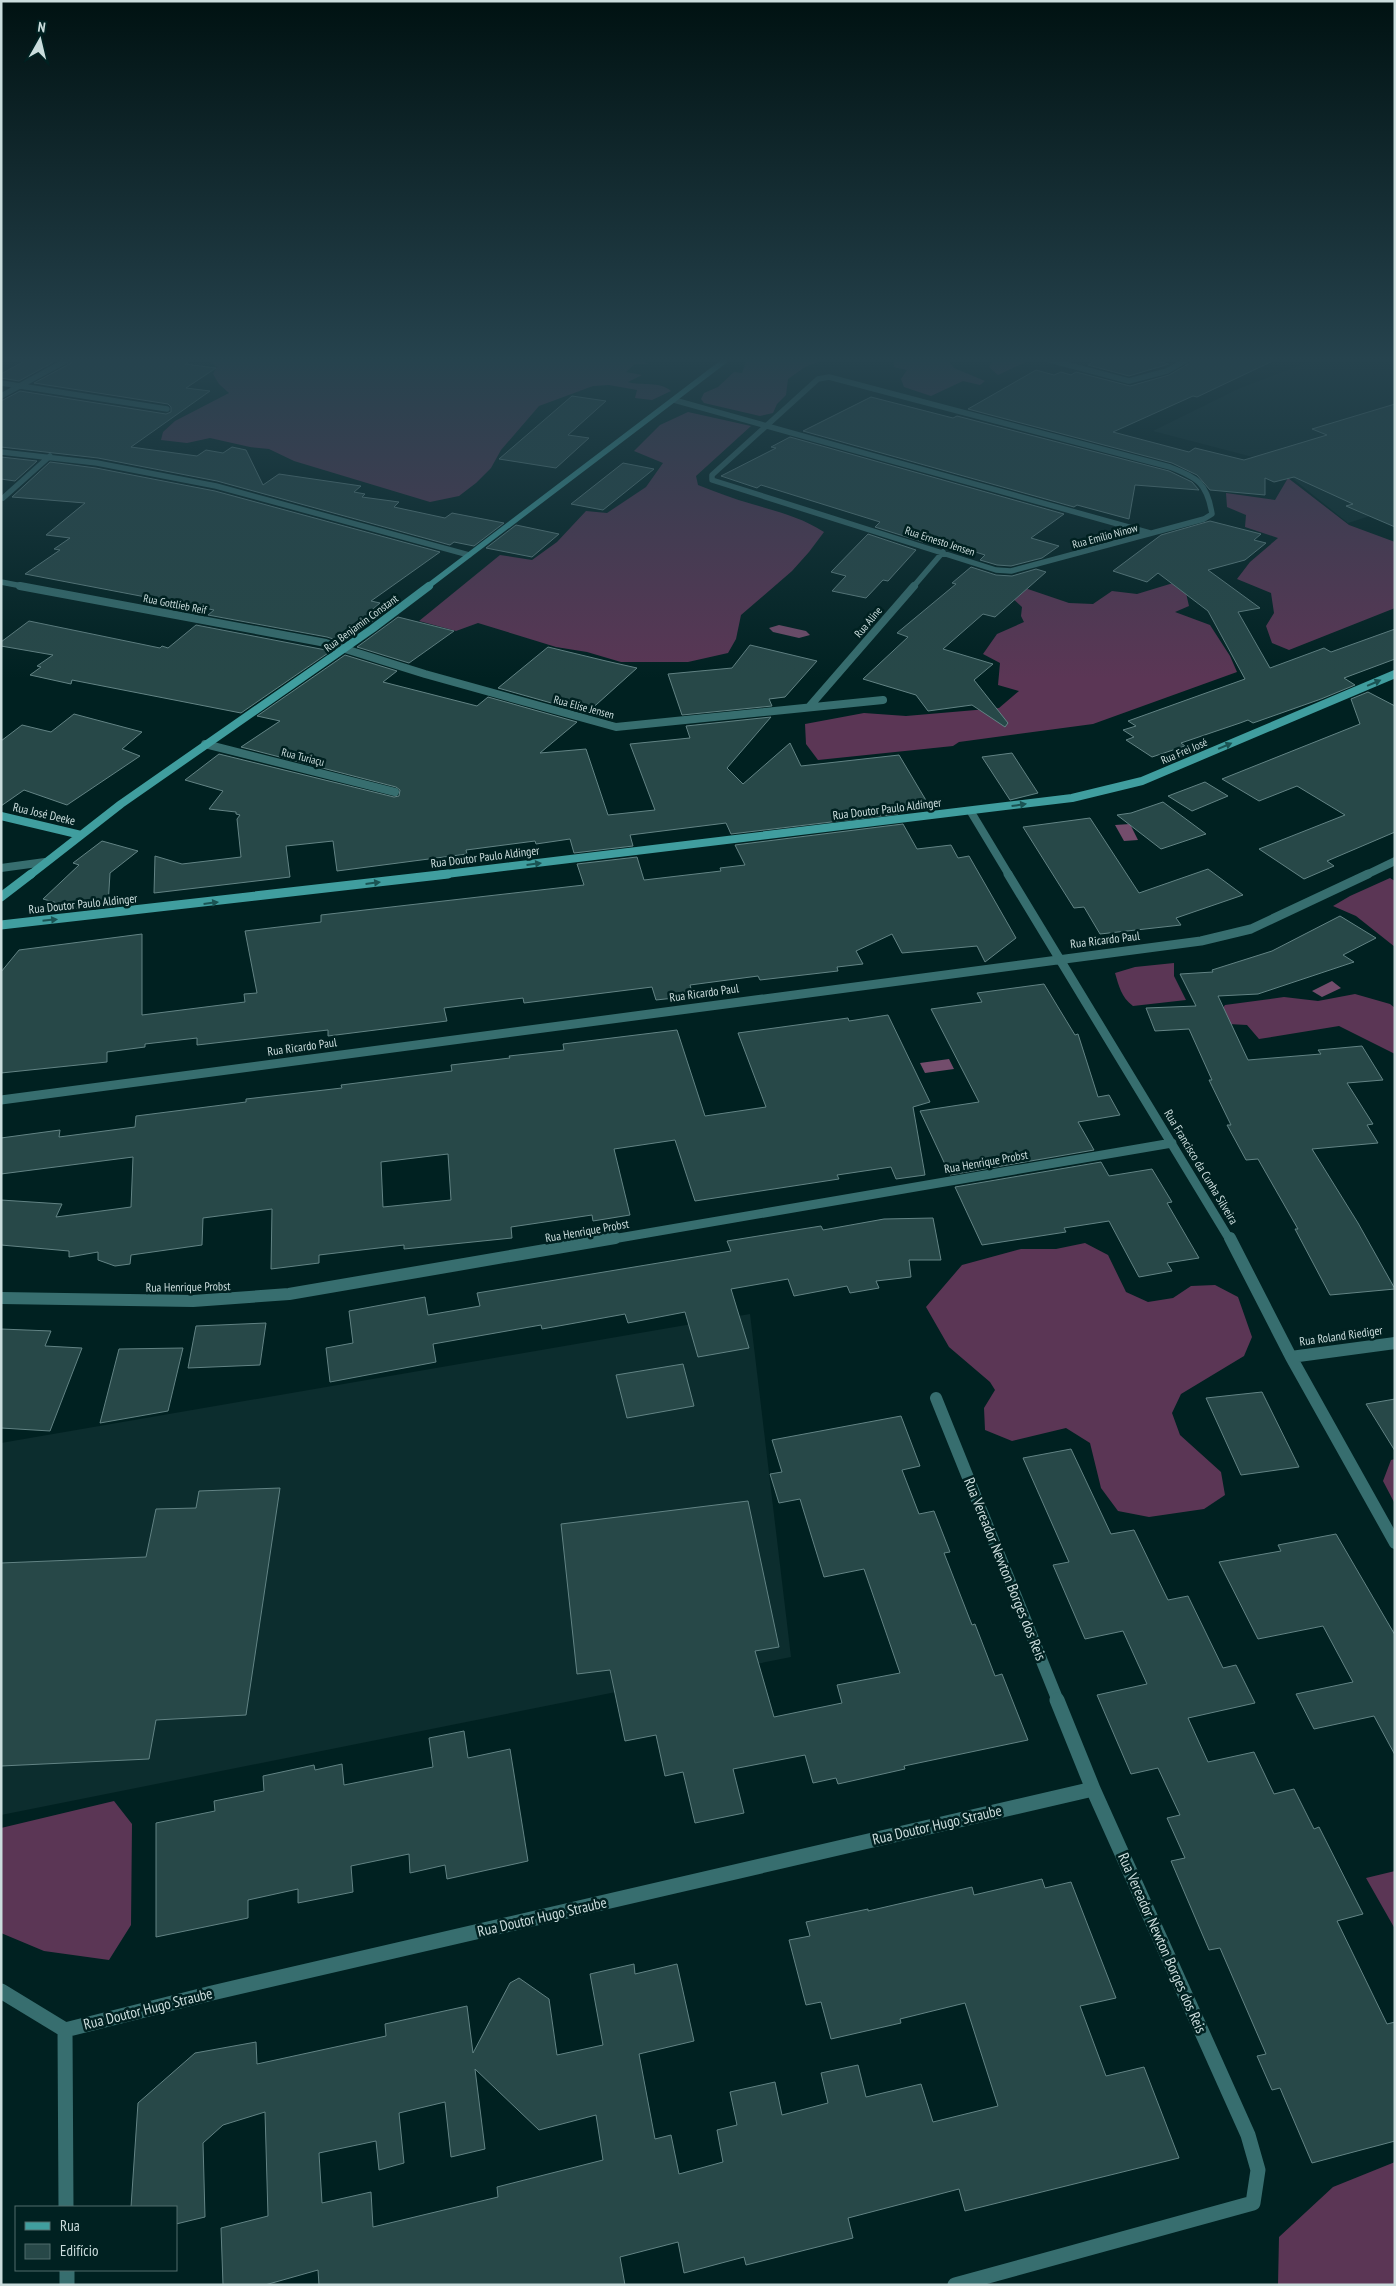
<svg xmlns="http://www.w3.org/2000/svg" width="1396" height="2286" viewBox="0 0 1396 2286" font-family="'PT Sans Narrow',sans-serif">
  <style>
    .built { fill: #0c2d2e }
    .forest { fill: #5b3655 }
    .water { fill: #734d6c }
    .building { fill: #274848; stroke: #628384; fill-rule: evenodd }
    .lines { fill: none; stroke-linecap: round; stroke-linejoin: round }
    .street-far4 { stroke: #376e6f; stroke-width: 5.5 }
    .street-far3 { stroke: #376e6f; stroke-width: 8 }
    .street-far2 { stroke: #376e6f; stroke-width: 9 }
    .street-far1 { stroke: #376e6f; stroke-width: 12 }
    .street { stroke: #376e6f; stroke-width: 15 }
    .secondary-far2 { stroke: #409e9f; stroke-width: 5.5 }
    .secondary-far1 { stroke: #409e9f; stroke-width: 8 }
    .secondary { stroke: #409e9f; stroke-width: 9 }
    .oneway { fill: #1a5353 }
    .labels { text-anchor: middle; stroke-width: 5; stroke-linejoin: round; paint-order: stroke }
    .far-street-label { font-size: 11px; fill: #cbdddd; stroke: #002121 }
    .street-label { font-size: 12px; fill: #cbdddd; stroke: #002121 }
    .near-street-label { font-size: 15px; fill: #cbdddd; stroke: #002121 }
  </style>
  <rect width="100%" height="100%" fill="#002121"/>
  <path class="built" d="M1317,359H1395V508L1348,523L1272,462L1153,431L1238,389Z
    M750,1314L791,1657L1,1815V1443Z"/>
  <path class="forest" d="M206,359H644L642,360L648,364H635L626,372L642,375L628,382C642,386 660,381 671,391L652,400L635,398L637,390L609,385L593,386L539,406L501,450L491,468L476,483L459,496L430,502L294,461L269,449L250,447L210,438L187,443L161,440L163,432L175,421L229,393L219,384L213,374L217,367Z
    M749,359H825L805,367L788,379L786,395L777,404L773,413L760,416L704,403L701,399L704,393L718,387L734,372L742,373L746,362Z
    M896,359H947L954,368L985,381L980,385L963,381L931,396L904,387L901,379L907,370L894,367V360Z
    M994,359H1032L998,375L989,367Z
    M688,412L751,426L696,476L698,485C716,492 734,499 752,504C778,512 801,517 824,532L809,552L792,571L741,615L736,639L728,653L688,662H621L587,652L556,647L478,623L456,631L419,621L500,555L532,560L557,542L586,511L607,513L646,487L663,463L634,451L660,425Z
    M1288,478L1349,525L1395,542V608L1289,650L1272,643L1266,626L1274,613L1271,593L1237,579L1250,562L1278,538L1245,527L1246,515L1227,507L1226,493L1275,500Z
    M1183,580L1189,606L1175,612L1210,625L1230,656L1237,672L1093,724L959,742L953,746L818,760L806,744L805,724L864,713L906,716L999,708L1019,691L998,685L1000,663L983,654L997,634L1024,622L1021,616L1022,607L1011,597L1016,585L1069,603L1093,604L1112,591L1137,594Z
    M1390,878L1395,881V947L1356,916L1333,906L1350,896Z
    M1174,963V976L1186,1000L1133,1006C1121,997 1119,986 1115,973L1135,967Z
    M1355,994L1390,1004L1395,1008V1054L1339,1026L1259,1039L1247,1025L1228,1024L1217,1016L1225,1005L1284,997L1318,1001Z
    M1085,1243L1108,1255L1126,1292L1148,1302L1173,1298L1191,1286L1215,1285L1238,1297L1252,1337L1244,1356L1181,1394L1172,1413L1180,1435L1221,1472L1225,1495L1204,1509L1149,1517L1118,1511L1101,1488L1090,1443L1066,1428L1012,1441L985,1430L984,1408L995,1390L990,1382L949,1347L926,1307L962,1265L1021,1249H1056Z
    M1395,1459V1504L1383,1481L1391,1460Z
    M114,1801L132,1824L131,1925L109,1960L44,1951L1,1933V1828Z
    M1395,1871V1929L1366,1878Z
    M1395,2162V2285H1278L1279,2237L1333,2187Z"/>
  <path class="water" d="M779,625L806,631L810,635L799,638L773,632L769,628Z
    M1130,824L1138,840L1124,841L1115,825Z
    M1332,981L1341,988L1322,997L1312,991Z
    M949,1059L954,1069L925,1073L920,1063Z"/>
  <path class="building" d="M28,359H59L19,381L1,378V374Z
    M74,359H193L185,364L216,368L186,388L210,391L131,447L197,456L206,450L223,453L232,447L246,450L263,485L279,474L361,486L354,492L365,494L362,497L399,502L394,507L445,518L452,513L504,523L474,546L454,542L450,545L217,481L98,458L1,447V401L20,391L166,414L171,412V407L168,404L34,383L71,363Z
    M1098,359H1146L1169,364L1129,376L1088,365Z
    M1193,359H1277L1197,397L1193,396L1113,432L1189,452L1195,448L1244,460L1327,435L1312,429L1395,404V527L1346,506L1353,504L1294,477L1274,482L1265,478V495L1210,490L1197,475L1172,463L968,409L1036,370L1054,375L1061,372L1071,375L1076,372L1130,386L1169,375L1190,363Z
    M572,396L606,401L568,435L589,438L556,468L499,459Z
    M871,397L953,418L957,416L1169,471L1192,482L1199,490L1135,485L1129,519L1077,505L1074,507L803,431Z
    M790,437L1064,514L1031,538L1059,546L1042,558L1011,566L997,565L980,560L985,555L927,537L923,542L875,527L880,522L761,485L757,488L721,476L776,448L771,447Z
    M1,457L37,461L15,481L1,479Z
    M50,462L96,468L215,491L440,552L371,601L380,603L372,610L384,613L343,642L327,637L208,615L214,610L25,574L60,550L54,549L70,538L46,535L85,503L12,497Z
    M623,463L654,469L603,510L571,504Z
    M1210,521L1261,534L1254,540L1266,543L1245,560L1208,570L1260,608L1238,612L1270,668L1324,648L1331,652L1395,629V659L1344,678L1355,685L1321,699L1253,723L1248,720L1240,723L1181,743L1185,746L1152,757L1126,740L1134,737L1123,730L1136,726L1128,721L1245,679L1208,611L1158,573L1147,582L1113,571L1161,535Z
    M516,525L559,534L532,557L486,548Z
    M868,534L916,550L888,581L883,580L866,598L832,591L846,576L831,572Z
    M971,567L996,575L1012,576L1036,569L1046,572L995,617L983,614L943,649L993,664L974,680L1008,723L1005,727L972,705L928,711L916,695L863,679L908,637L897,633L956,584L952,583Z
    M398,617L454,631L409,663L357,647Z
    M29,621L160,648L162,646L168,648L196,625L331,651L241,713L72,680L71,684L30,675L41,667L37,666L53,655L1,646V642Z
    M750,645L817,661L785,697L769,699L772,706L682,715L668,674L732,668Z
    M548,647L606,661L637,668L587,713L498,688Z
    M345,655L397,671L383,682L477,706L488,697L577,722L540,753L586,749L608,815L655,810L630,744L690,738L686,726L771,717L727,768L743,784L790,743L801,766L899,755L927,802L893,806L898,814L731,834L726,823L630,835L633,846L574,853L570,839L536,844L535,841L466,850L467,854L337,871L333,841L286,846L290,877L154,893L155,856L182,864L241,857L237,819L240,815L236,814V812L209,809L223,791L185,780L219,754L394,797L399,796L400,790L396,787L241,747L280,721L257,716Z
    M1368,692L1395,706V832L1327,861L1334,866L1304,879L1259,849L1345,815L1297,786L1259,801L1222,779L1360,724L1351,699Z
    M74,714L142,732L122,749L140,756L67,805L24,790L1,806V741L22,725L51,732Z
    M1012,753L1038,793L1010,800L982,757Z
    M1205,782L1228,796L1192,811L1168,796Z
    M1163,802L1206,834L1161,849L1117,815L1131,813Z
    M1090,818L1139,893L1208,869L1243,895L1176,918L1181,925L1100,934L1084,907L1074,908L1023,827Z
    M903,824L917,849L951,845L958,858L969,856L1016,938L985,962L977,946L902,953L892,934L856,951L863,964L837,967L838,971L760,980L758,976L690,985L693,996L656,1000L652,987L524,1003L523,998L444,1008L447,1021L328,1036V1030L197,1045V1038L145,1044V1047L107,1052V1062L1,1073V972L19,950L142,934V1015L245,1002L244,994L257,993L245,931L321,922V915L584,885L577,864L637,857L644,880L721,871L720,868L745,865L735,845Z
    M102,841L138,851L110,873L108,906L79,909L43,899L79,865L73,863Z
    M1340,916L1376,938L1343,955L1354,962L1258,994L1218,996L1248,1060L1321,1054L1318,1050L1362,1046L1383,1080L1347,1083L1373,1124L1367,1125L1378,1143L1312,1149L1358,1223L1395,1289L1330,1295L1295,1229H1298L1258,1159L1246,1160L1227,1125H1231L1209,1080H1212L1189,1029L1155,1031L1146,1008L1196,1006L1180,974L1213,972L1212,970L1272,951Z
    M1044,984L1075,1035L1078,1034L1098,1097L1109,1095L1120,1115L1078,1122L1094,1150L950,1175L920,1111L979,1102L931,1009L982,1002L977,993Z
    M888,1015L930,1102L913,1107L925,1175L896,1179L891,1167L837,1175L839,1179L695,1201L675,1140L614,1149L630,1215L593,1221L592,1215L511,1227L512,1238L404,1249V1245L319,1255V1263L271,1269L272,1209L203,1218L202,1245L131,1255L130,1264L115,1266L98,1260V1252L69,1257V1251L1,1245V1200L62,1204L56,1217L131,1207L133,1157L1,1174V1138L60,1130L59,1137L135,1127L136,1116L246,1102V1099L342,1088L341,1085L452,1071L451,1065L510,1058L509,1056L564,1050L563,1044L677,1030L705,1116L766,1107L738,1033L848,1018L849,1021ZM448,1154L451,1200L383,1207L381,1162Z
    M1101,1162L1109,1176L1152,1169L1172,1202L1167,1203L1199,1258L1167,1263L1172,1271L1139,1277L1109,1221L1064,1228L1066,1232L982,1245L955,1187Z
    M933,1218L941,1260H909L911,1277L876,1281L879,1288L850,1293L847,1286L794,1296L788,1279L731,1289L749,1348L698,1357L685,1312L628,1323L625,1314L542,1329L541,1325L433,1344L436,1362L330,1382L326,1348L353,1343L349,1311L425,1297L428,1315L480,1306L477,1293L731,1251L727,1241L821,1226L823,1230L884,1219Z
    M266,1323L260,1365L188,1368L196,1326Z
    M1,1329L51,1331L45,1346L82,1348L50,1431L1,1428Z
    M183,1348L168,1411L100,1423L119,1349Z
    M683,1364L694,1406L627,1418L616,1375Z
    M1262,1392L1299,1467L1241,1475L1206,1398Z
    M1395,1399V1451L1366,1404Z
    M901,1416L920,1466L902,1470L919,1514L934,1511L950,1552L944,1553L972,1625L975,1624L995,1676L1002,1674L1028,1740L904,1766L905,1769L838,1784L836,1778L813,1783L805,1755L733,1769L744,1813L695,1823L683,1772L665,1776L656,1735L625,1741L610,1670L577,1674L561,1524L748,1501L779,1647L755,1651L774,1717L842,1703L837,1685L900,1673L864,1569L824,1577L800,1499L779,1503L770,1474L782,1472L772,1440Z
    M1071,1449L1111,1534L1134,1530L1168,1600L1188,1596L1223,1668L1236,1665L1255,1703L1188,1718L1208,1762L1254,1752L1274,1794L1294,1789L1314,1829L1319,1827L1363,1914L1337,1921L1387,2024L1395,2022V2141L1312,2163L1280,2088L1272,2090L1257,2056L1266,2054L1220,1948L1209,1950L1171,1861L1185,1858L1167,1818L1180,1815L1158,1768L1131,1774L1097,1695L1147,1684L1123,1631L1085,1639L1053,1565L1069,1562L1023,1458Z
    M280,1488L246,1715L156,1720L149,1759L1,1766V1563L146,1557L156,1509L196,1508L199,1491Z
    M1336,1534L1395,1635V1755L1374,1716L1314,1729L1296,1694L1353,1682L1323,1626L1258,1639L1219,1562L1281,1551L1278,1545Z
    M464,1731L468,1758L510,1749L528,1861L447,1879L445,1865L410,1873L409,1854L351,1866L353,1892L298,1903V1889L248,1900V1918L156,1937V1823L215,1811L214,1801L264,1791L263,1776L314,1765L315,1770L342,1764L344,1785L433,1767L429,1738Z
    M1042,1879L1045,1888L1071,1882L1116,1998L1080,2006L1106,2076L1144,2067L1179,2158L965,2211L959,2189L848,2218L853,2238L746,2265L744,2257L684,2273L678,2242L620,2257L625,2285H319L318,2270L265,2285H223L221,2228L268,2216L265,2112L223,2125L203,2143L205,2217L176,2224V2207H131L138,2103L195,2053L256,2042L257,2064L386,2036L385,2024L467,2006L473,2053L510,1983L519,1978L549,1999L557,2055L603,2045L590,1974L634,1964L635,1974L677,1964L694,2041L639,2054L655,2139L671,2135L679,2174L723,2162L717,2130L737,2125L730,2092L775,2082L782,2115L828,2103L821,2073L858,2065L866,2097L921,2084L933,2122L998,2106L965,2003L900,2019L901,2023L831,2039L821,2002L806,2005L789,1940L810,1936L806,1922L868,1909V1911L972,1887L974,1895ZM475,2069L539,2130L596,2115L603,2160L497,2187L498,2197L373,2227L371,2192L322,2203L319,2153L376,2141L379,2170L404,2163L399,2113L445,2102L451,2157L485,2149Z"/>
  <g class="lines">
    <path class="street-far4" d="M1046,359L1129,381L1167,371L1188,359
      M829,377L1170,467C1198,478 1207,483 1212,514L1204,519L1011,571L996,570L712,480V475L818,379Z
      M1,383L167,409
      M1,396L69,359
      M674,400L1150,533
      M1,452L97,463L216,486L469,555
      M3,498L50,456
      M1,582L27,587
      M913,587L943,552"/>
    <path class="street-far3" d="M20,586L326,643L425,674L616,727L883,700
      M809,707L914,586
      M205,744L395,792
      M971,812L1009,875
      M1,868L45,862
      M1366,875L1395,861"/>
    <path class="street-far2" d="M1008,874L1230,1240
      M1,1100L1201,941L1251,929L1368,874
      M607,1240L1172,1143"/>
    <path class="street-far1" d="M1230,1238L1291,1357L1395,1543
      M1,1298L193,1301L289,1294L615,1238
      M1291,1357L1395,1343
      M936,1398L1058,1701"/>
    <path class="street" d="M1,1991L65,2030L212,1993L1093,1789
      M65,2030L66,2207
      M67,2270V2285
      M955,2285L1253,2203L1258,2170L1248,2135L1093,1789L1057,1700"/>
    <path class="secondary-far2" d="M427,587L727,359"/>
    <path class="secondary-far1" d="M1,816L81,835
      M30,875L121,804L372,629L429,586
      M438,875L1072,798L1142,781L1395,674"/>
    <path class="secondary" d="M1,897L31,874
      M1,925L448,874"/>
  </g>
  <defs><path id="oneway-solid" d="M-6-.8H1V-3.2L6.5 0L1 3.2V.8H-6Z" transform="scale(1.25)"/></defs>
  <g class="oneway">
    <use href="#oneway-solid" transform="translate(1374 683) rotate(-23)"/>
    <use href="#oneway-solid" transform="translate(1225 746) rotate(-23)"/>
    <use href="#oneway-solid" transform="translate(1019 805) rotate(-8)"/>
    <use href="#oneway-solid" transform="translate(534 864) rotate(-7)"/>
    <use href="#oneway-solid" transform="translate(373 883) rotate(-7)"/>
    <use href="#oneway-solid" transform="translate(211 903) rotate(-7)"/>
    <use href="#oneway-solid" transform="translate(50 920) rotate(-6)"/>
  </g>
  <linearGradient id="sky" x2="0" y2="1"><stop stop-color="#001212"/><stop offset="0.53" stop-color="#26434e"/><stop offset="1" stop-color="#26434e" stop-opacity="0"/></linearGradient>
  <rect width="1396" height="679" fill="url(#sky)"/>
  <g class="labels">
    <g class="far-street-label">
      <text transform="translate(1105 536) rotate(-15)" y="4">Rua Emílio Ninow</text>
      <text transform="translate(940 541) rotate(18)" y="4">Rua Ernesto Jensen</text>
      <text transform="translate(175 604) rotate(11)" y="4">Rua Gottlieb Reif</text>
      <text transform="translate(868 622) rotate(-50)" y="4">Rua Aline</text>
      <text transform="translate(361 623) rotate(-36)" y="4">Rua Benjamin Constant</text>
      <text transform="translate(584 707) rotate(15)" y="4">Rua Elise Jensen</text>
      <text transform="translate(1184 751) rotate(-23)" y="4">Rua Frei José</text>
      <text transform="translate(303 757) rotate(14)" y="4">Rua Turiaçu</text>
    </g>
    <g class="street-label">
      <text transform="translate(887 809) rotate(-7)" y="4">Rua Doutor Paulo Aldinger</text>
      <text transform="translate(44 814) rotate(13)" y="4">Rua José Deeke</text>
      <text transform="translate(485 857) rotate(-7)" y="4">Rua Doutor Paulo Aldinger</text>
      <text transform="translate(83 904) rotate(-6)" y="4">Rua Doutor Paulo Aldinger</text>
      <text transform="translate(1105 940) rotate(-7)" y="4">Rua Ricardo Paul</text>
      <text transform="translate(704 993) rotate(-8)" y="4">Rua Ricardo Paul</text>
      <text transform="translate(302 1047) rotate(-8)" y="4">Rua Ricardo Paul</text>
      <text transform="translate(986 1162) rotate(-10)" y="4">Rua Henrique Probst</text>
      <text transform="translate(1201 1167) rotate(59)" y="4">Rua Francisco da Cunha Silveira</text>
      <text transform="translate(587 1231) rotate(-10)" y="4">Rua Henrique Probst</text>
      <text transform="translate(188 1287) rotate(-1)" y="4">Rua Henrique Probst</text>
      <text transform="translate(1341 1336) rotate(-8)" y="4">Rua Roland Riediger</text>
    </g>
    <g class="near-street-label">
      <text transform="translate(1005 1569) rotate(68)" y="5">Rua Vereador Newton Borges dos Reis</text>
      <text transform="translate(937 1825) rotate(-13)" y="5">Rua Doutor Hugo Straube</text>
      <text transform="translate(542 1917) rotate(-13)" y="5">Rua Doutor Hugo Straube</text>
      <text transform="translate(1162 1943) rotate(66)" y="5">Rua Vereador Newton Borges dos Reis</text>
      <text transform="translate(148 2009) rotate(-14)" y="5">Rua Doutor Hugo Straube</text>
    </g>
  </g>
  <rect width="1396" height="2286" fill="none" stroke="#cbdddd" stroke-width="5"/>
  <rect x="15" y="2206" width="162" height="65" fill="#002121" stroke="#516c6c"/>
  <rect x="25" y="2222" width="25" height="8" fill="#409e9f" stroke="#516c6c"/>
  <text x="60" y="2231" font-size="15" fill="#cbdddd">Rua</text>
  <rect x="25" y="2244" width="25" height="15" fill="#274848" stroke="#516c6c"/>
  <text x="60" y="2256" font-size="15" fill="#cbdddd">Edifício</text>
  <g transform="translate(40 40) rotate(8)" stroke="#002121" stroke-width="4" paint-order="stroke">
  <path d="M0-4L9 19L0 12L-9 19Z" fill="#cbdddd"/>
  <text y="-8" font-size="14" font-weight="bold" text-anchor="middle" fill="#cbdddd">N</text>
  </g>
</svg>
